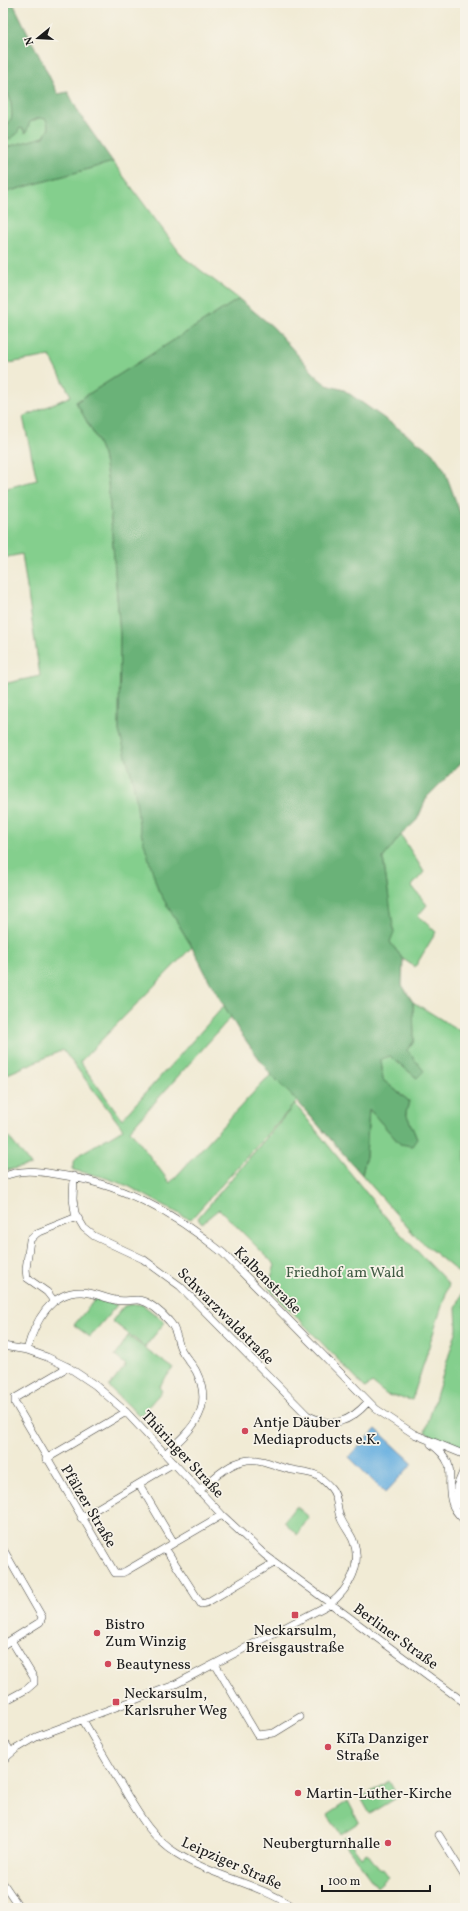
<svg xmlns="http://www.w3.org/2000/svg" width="468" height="1911" viewBox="0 0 468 1911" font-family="Vollkorn,serif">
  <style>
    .green { fill: #84cf8d; stroke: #507654 }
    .forest { fill: #6bb278; stroke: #44674a }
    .water { fill: #69b0e0; stroke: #42667e }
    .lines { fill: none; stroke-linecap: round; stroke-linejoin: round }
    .street-casing { stroke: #3c3b38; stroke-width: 8 }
    .street { stroke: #fff; stroke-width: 7 }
    .poi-dot { fill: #d1495b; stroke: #f7f3e8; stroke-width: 1.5 }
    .labels { text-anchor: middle; stroke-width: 3.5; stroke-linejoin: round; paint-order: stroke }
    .park-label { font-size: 15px; fill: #405b44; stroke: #f7f3e8 }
    .street-label { font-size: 15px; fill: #1c1c1c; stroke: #f7f3e8 }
    .poi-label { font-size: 15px; fill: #1c1c1c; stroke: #f7f3e8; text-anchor: start }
  </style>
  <rect width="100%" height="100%" fill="#f7f3e8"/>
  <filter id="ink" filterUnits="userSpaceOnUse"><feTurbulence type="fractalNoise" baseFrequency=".025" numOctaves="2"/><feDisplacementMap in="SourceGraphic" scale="8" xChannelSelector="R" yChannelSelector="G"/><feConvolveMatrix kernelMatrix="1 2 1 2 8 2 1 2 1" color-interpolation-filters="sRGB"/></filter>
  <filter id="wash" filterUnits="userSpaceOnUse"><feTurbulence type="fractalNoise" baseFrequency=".012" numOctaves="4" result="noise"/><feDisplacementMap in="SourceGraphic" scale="16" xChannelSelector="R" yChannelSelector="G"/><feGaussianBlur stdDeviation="0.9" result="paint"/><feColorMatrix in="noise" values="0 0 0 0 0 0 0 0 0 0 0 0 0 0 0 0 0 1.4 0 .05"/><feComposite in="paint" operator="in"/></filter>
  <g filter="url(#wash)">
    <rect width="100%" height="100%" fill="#f1ebd5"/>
    <path class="green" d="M3,82L11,101L12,117L4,131L22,128L25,133L30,122L39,117L46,119L49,128L44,137L3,148Z
      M113,162L183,257L239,299L76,402L96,438L103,455L108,482L120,635L119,731L132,777L158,890L192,947L80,1062L122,1119L224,1006L231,1017L130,1130L170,1183L264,1081L271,1075L297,1101L191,1219L185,1217L128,1186L103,1177L73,1170V1162L80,1154L123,1129L63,1050L3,1076V684L40,676L22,554L3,558V489L37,480L23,417L71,396L50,356L3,364V193Z
      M401,835L424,872L412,886L427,905L418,916L436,932L415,967L403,959L390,942L388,892L383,858Z
      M413,1002L465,1034V1278L418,1239L362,1175L366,1156L369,1109L400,1144L417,1139L406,1113L409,1101L383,1080L381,1059L390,1056L417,1078L407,1050L414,1041Z
      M295,1104L393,1226L449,1284L412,1400L387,1395L372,1383L365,1388L268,1287L275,1265L219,1209L202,1223L198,1218Z
      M3,1130L31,1165L3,1171Z
      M465,1286V1448L444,1442L425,1432L457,1329L456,1308Z
      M96,1298L117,1305L90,1337L74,1325Z
      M136,1304L143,1305L165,1322L145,1347L112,1321L124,1306Z
      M128,1336L173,1368L159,1387L162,1391L140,1416L109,1387L126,1365L115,1356Z
      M296,1506L309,1517L297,1535L284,1521Z
      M389,1781L398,1797L370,1814L361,1798Z
      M348,1801L359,1822L341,1834L327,1815Z
      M346,1837L361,1857L367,1853L380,1870L382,1869L388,1877L377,1887L342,1840Z"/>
    <path class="forest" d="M3,3H13L58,94L68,92L80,115L113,162L3,193V148L44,137L49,128L46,119L39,118L30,122L26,133L22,128L19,129L17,134L10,139L6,137L4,131L12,117L11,101L3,82Z
      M239,299L273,327L319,379L327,385L344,390L432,452L444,469L465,526V756L462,762L427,797L417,820L401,835L383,858L394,932L390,942L403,959L402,985L413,1002L414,1041L407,1050L424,1071L417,1078L390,1056L381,1059L383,1080L409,1101L406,1113L417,1139L412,1146L400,1144L369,1109L366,1156L362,1175L297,1101L271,1075L239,1031L210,982L192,947L158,890L139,826L136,799L132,777L119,731L120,635L108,482L103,455L96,438L76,402Z"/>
    <path class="water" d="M376,1429L413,1463L385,1493L349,1457Z"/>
  </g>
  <g filter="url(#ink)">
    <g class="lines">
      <defs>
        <path id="street" d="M74,1176L73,1199L75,1213L84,1228L94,1236L143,1259L180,1286L307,1415C333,1429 350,1422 368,1402
          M3,1177C19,1169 37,1171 54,1174C119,1182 173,1212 223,1253L376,1409L414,1434L463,1454L465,1457
          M54,1301L47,1292L27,1278L26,1269L30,1240L37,1233L77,1217
          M3,1346L27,1350L47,1357L68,1367L95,1385L126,1412L222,1515L265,1555L465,1703
          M27,1350C34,1324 50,1290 83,1292C95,1293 104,1298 115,1300C123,1302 129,1300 137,1300C148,1300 162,1313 169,1321C178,1330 176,1341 182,1351C186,1358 192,1364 196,1371C215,1409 192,1429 166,1453
          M68,1367L15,1398V1403L115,1573H122L126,1571L222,1515
          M431,1444C461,1466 444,1477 452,1503C454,1511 460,1516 465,1521
          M46,1459L126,1412
          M139,1484L174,1543
          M457,1505V1486L465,1467
          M81,1518L174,1463
          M165,1548L201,1604L206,1603L274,1563
          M3,1549L42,1617L40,1622L3,1645
          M215,1664L257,1735L274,1733L300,1717
          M3,1702L27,1689L34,1683V1678L11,1640
          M83,1720C95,1741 107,1762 120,1783C136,1809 149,1836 176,1853C213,1877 258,1883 295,1908
          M3,1740L11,1752
          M3,1760L16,1749L36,1737L172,1686L330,1604C349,1589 363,1565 353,1540C350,1533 344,1526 341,1519C336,1509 339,1497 331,1488C314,1469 310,1474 288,1469C279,1467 271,1463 262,1461C237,1454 216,1476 199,1491
          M439,1835L465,1877
          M3,1883L20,1908"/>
      </defs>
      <use href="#street" class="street-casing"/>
      <use href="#street" class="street"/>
    </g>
  </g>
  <g class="poi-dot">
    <circle cx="245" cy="1431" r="4"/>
    <rect x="291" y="1611" width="8" height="8" rx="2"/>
    <circle cx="97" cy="1633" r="4"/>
    <circle cx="108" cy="1664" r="4"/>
    <rect x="112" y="1698" width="8" height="8" rx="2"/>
    <circle cx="328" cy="1747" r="4"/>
    <circle cx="298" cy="1793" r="4"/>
    <circle cx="388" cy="1843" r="4"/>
  </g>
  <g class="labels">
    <g class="park-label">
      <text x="345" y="1277">Friedhof am Wald</text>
    </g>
    <g class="street-label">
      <text transform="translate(268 1280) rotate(45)" y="5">Kalbenstraße</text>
      <text transform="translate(226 1316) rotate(45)" y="5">Schwarzwaldstraße</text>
      <text transform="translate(183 1454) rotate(47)" y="5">Thüringer Straße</text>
      <text transform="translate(89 1506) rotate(59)" y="5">Pfälzer Straße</text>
      <text transform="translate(396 1636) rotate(36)" y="5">Berliner Straße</text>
      <text transform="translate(232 1863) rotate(24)" y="5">Leipziger Straße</text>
    </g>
    <g class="poi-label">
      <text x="253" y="1427">Antje Däuber<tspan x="253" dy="17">Mediaproducts e.K.</tspan></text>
      <text x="105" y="1629">Bistro<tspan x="105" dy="17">Zum Winzig</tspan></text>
      <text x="295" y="1635" text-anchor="middle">Neckarsulm,<tspan x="295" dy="17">Breisgaustraße</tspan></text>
      <text x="116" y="1669">Beautyness</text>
      <text x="124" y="1698">Neckarsulm,<tspan x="124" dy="17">Karlsruher Weg</tspan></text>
      <text x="336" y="1743">KiTa Danziger<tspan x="336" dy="17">Straße</tspan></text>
      <text x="306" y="1798">Martin-Luther-Kirche</text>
      <text x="380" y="1848" text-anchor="end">Neubergturnhalle</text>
    </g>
  </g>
  <rect width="468" height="1911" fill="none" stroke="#f7f3e8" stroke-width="16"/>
  <g transform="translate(38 38) rotate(252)" stroke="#f7f3e8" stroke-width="3" paint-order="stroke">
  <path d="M0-3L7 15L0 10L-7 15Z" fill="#1c1c1c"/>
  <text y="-6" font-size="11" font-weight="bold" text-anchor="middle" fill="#1c1c1c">N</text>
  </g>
  <path d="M322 1885v6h108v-6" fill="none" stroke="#1c1c1c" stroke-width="2"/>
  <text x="328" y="1885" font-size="12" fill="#1c1c1c" stroke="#f7f3e8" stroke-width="3" paint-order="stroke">100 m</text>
</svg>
